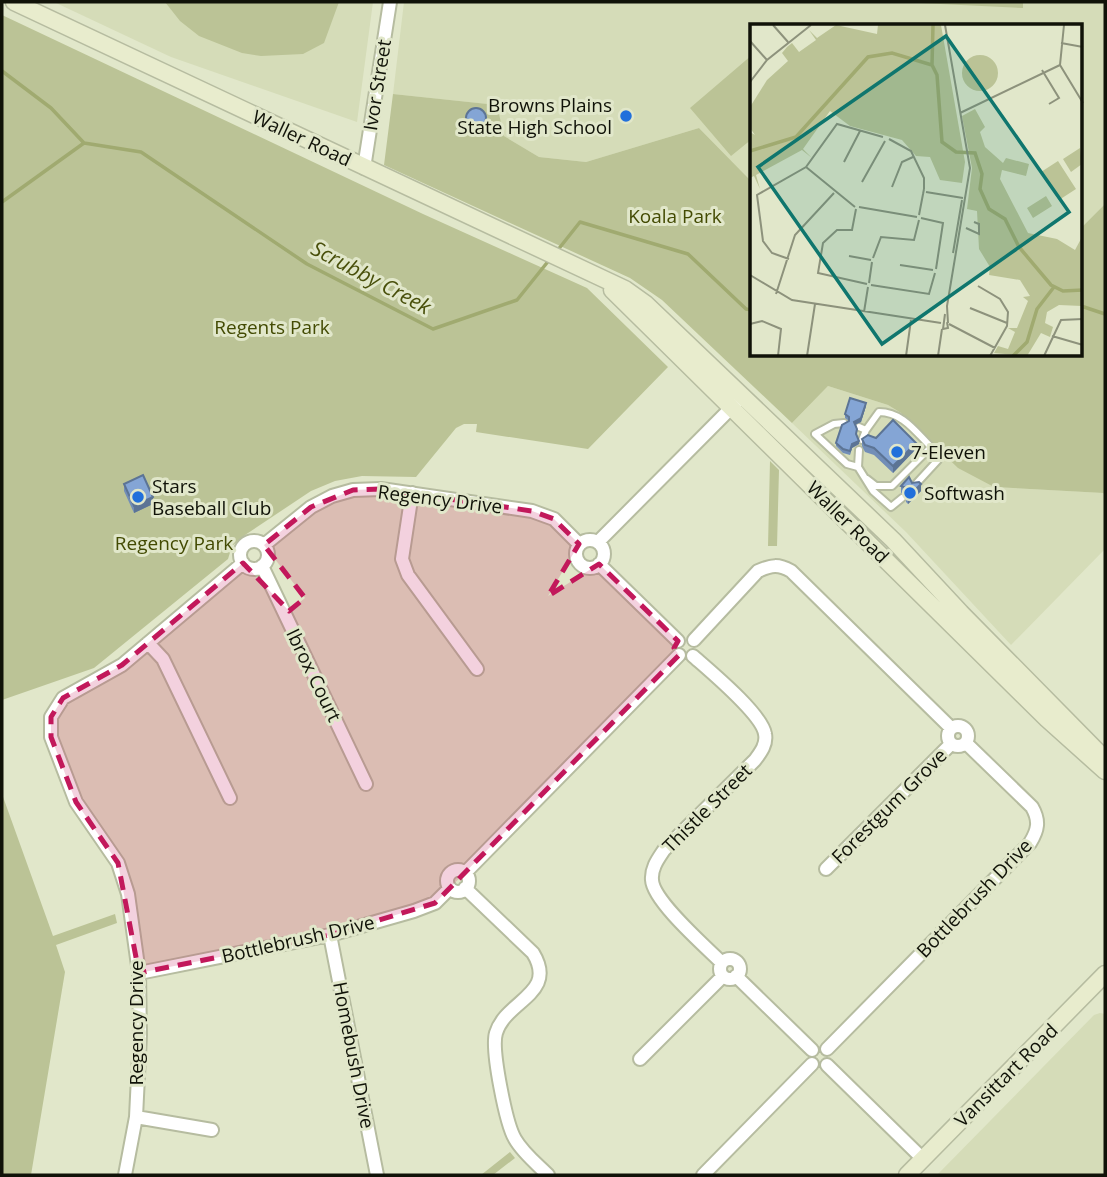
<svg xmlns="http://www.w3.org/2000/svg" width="1107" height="1177" viewBox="0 0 1107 1177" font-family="'Open Sans',sans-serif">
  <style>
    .built { fill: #d5dcb8 }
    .green { fill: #bbc396 }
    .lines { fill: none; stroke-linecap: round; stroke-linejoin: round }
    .stream { stroke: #a0aa70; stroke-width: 3.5 }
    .lane-casing { stroke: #b6bca0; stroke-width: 10 }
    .street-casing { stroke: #b6bca0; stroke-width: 16 }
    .secondary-casing { stroke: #b6bca0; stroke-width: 19 }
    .lane { stroke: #fff; stroke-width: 6 }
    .street { stroke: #fff; stroke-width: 12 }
    .secondary { stroke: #e8eccd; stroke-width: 16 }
    .wall { fill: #728eb7 }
    .shaded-wall { fill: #5c7495 }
    .building { fill: #84a5d5; stroke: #5c7495; stroke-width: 2 }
    .marked { fill: #c2185b; fill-opacity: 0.2; stroke: #c2185b; stroke-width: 5; stroke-dasharray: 14 9; stroke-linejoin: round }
    .poi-dot { fill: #2170db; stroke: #e1e7ca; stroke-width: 2.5 }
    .labels { text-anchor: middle; stroke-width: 6; stroke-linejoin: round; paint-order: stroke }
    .street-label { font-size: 19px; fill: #101208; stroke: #e1e7ca }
    .poi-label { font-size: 19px; fill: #101208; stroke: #e1e7ca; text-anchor: start }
    .park-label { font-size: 19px; fill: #434b03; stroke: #e1e7ca }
    .water-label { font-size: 21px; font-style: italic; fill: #49500b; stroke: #e1e7ca }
    .inset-river { fill: none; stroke: #a0aa70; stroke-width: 3.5 }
    .inset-road { fill: none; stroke: #8d927c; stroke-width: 2 }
    .view { fill: #0f766e; fill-opacity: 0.15; stroke: #0f766e; stroke-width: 3.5 }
    .inset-edge { fill: none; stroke: #101208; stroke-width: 3.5 }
  </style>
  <rect width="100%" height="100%" fill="#e1e7ca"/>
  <path class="built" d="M54,2H373L357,122L171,57Z
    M404,2H1105V204L1081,228V26H752V182L699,128L586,162L539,157L504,136L496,105L393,94Z
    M828,386L888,405L901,413L994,487L1103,493L1105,495V549L1011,645L906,532L792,423Z
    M1100,1013L1105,1014V1175H937L1094,1015Z"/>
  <path class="green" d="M165,2H339L324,43L303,54L261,56L242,53L199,36L180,21Z
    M899,2H1023V8Z
    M2,15L423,214L587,288L668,367L588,449L476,432L477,424H464L456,428L416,477L362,476L335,481L311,491L245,535L232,546L228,559L94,668L2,700Z
    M752,55V139L731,156L690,108Z
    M393,94L497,105L504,136L539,157L586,162L699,128L752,182V355H1081V228L1105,204V495L1103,493L994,487L958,468L901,413L888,405L828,386L792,423L662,300L630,278L384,165Z
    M770,461L779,470L777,546H768Z
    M2,794L53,936L115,914L117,923L56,945L65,972L31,1175H2Z
    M510,1152L515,1158L493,1175H481Z"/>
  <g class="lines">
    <path class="stream" d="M2,71L51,108L84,143
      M2,202L84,143L141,152L307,264L433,329L517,300L550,259
      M557,251L580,222L688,254L746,309L752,310
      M1081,306L1105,314"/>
    <defs>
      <path id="lane" d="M844,423L834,424L815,434L847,464L858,467
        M859,427L866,430L862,440
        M866,430L879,412C902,412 915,431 931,447L892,486H876L867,479
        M859,450L858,467L873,491L891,507L902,498
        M915,485L938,460V454L931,447"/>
      <path id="street" d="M364,168L390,2
        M412,493L402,559L408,575L477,669
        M576 554a14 14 0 1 1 28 0a14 14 0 1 1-28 0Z
        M240 555a14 14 0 1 1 28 0a14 14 0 1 1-28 0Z
        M598,542L736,403
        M264,545L311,507L332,496L353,490L381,489L532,511L554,519L579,544
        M599,564L678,641
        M262,566L366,784
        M694,640L758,571C772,565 778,564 791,571L951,728
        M148,643L163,659L230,798
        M693,656C710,671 762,714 765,734C767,744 761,752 755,760L664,850C658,859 651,868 652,880C653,901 706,947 722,963
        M948 736a10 10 0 1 1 20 0a10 10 0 1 1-20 0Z
        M826,869L951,744
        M447 881a11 11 0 1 1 22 0a11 11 0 1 1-22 0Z
        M465,873L679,655
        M465,888L533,953C558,994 506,1000 496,1033C491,1049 506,1124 515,1139C523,1153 537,1164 548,1175
        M330,935L377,1175
        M720 969a10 10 0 1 1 20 0a10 10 0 1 1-20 0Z
        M139,973L330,935L414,911L435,903L450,888
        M736,976L812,1050
        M827,1049L1030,843C1038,830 1040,821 1032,807L966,743
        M640,1059L723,976
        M827,1065L923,1159
        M136,1117L212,1130
        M125,1175L136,1117L140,1035L139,973L128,894L118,863L76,802L51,737V717L63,698L122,665L243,563
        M703,1175L812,1064"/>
      <path id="secondary" d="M14,2L625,289L646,304L893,540L961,613L1105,759
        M612,290L1047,719L1105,771
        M907,1175L1105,974"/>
    </defs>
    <use href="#lane" class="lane-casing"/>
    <use href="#street" class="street-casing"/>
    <use href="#secondary" class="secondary-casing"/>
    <use href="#lane" class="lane"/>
    <use href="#street" class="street"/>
    <use href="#secondary" class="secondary"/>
  </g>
  <path class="wall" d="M465,120L485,129L481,134L472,135L465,127Z
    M866,406L861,422L855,425L859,444L852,448L850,455L843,453L836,446V443L849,421L845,418V414Z
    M862,439L916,449L893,473L874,455L865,452L862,446Z
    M912,483L921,491L908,504L906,502V495L901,493V486Z
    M124,484L153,504L134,513L124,491Z"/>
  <path class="shaded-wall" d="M485,122V129L481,134V127Z
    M866,403V406L861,422L854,425V422Z
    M859,441V444L852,448L850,455L852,444Z
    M916,443V449L893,473V466Z
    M921,484V491L908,504V497Z
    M153,497V504L134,513V506Z"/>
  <path class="building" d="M466 118a10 10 0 1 1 20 0a10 10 0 1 1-20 0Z
    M850,398L866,403L861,418L854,422L857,429L856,434L859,441L852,444L850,451L843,449L836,443L842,425L849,421V417L845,414Z
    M893,420L916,443L893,466L874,448L865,445L862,439L868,435L876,438Z
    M143,475L153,497L134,506L124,484Z
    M909,477L912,483L919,482L921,484L908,497L906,495L907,488L901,486Z"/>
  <path class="marked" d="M381,489L532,511L554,519L579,544L548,596L599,564L678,641L674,648L679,655L435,903L330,935L139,973L118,863L76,802L51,737V717L63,698L122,665L243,563L289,611L305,598L264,545L311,507L353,490Z"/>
  <g class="poi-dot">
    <circle cx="626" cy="116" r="7"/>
    <circle cx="897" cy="452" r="7"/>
    <circle cx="910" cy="493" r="7"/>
    <circle cx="138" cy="497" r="7"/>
  </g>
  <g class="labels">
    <g class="street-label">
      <text transform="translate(377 85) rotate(-81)" y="7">Ivor Street</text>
      <text transform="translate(302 138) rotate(25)" y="7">Waller Road</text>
      <text transform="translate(440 499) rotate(7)" y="7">Regency Drive</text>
      <text transform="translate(848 522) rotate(45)" y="7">Waller Road</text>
      <text transform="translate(314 675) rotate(64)" y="7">Ibrox Court</text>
      <text transform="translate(889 806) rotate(-45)" y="7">Forestgum Grove</text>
      <text transform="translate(707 808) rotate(-45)" y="7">Thistle Street</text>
      <text transform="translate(974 898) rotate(-46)" y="7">Bottlebrush Drive</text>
      <text transform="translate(298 939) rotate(-13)" y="7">Bottlebrush Drive</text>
      <text transform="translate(136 1023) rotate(-90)" y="7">Regency Drive</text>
      <text transform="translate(354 1055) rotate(79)" y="7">Homebush Drive</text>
      <text transform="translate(1006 1075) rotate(-45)" y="7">Vansittart Road</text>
    </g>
    <g class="poi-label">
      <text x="612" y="112" text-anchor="end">Browns Plains<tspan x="612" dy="22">State High School</tspan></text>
      <text x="911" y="459">7-Eleven</text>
      <text x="152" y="493">Stars<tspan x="152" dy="22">Baseball Club</tspan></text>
      <text x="924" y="500">Softwash</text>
    </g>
    <g class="park-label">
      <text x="675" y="223">Koala Park</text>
      <text x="272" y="334">Regents Park</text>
      <text x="174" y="550">Regency Park</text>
    </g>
    <g class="water-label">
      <text transform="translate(371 278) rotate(28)" y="7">Scrubby Creek</text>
    </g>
  </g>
  <g transform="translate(750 24)">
    <rect width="332" height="332" fill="#e1e7ca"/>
    <path d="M86,1L127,10L128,1H191L215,138L212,159L190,156L180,133L166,132L152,116L100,102L80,87L53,125L62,134L52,126L6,151L10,165L4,152L0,154V108L5,111L0,104V83L17,56L38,37L32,29L37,23L42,19L49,28L66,16L59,6L67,14ZM212 49a18 18 0 1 1 36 0a18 18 0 1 1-36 0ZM225,85L235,103L230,108L235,123L253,139L256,134L279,140L276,152L252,146L250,155L278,209L307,215L325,226L332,213V282L309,281L297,288L295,299L303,303L300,313L291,309L277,332L244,329L248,322L258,325L265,308L258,304H267L278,277L273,273L280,272L270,256L239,251L240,243L229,225L227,187L217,185L222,144L212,92ZM330,124L332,140L321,148L313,135ZM308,137L326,165L309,176L291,148ZM296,172L302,182L283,194L277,184Z" fill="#bbc396"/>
    <path class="inset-river" d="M182,41L183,1M0,127L46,113L118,33L142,29L182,41L187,51L192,118L206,128L225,129L232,150L230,165L239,185L255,195L269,223L301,261L313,267L333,266M263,332L277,318L287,285L304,263"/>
    <path class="inset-road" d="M23,1L38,18M195,1L220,144L197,282L198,299M314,1L310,41L333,79M0,17L17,36M311,19L333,23M292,46L309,74L299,80M0,58L17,36L61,1M210,89L310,41M139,115L161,127L174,154V165M94,138L110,107M56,143L105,183M112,158L135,117M142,163L152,138L163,133M176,168L213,174M109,183L167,193M106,185L102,206H87L73,219L68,249L117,260M169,191L174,165L173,170M171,194L193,199L186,245M216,204L229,210V200L224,198M203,229L212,176M99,232L121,236M123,234L131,213L164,216L169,196M39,235L22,229L13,217L7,171L56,143L87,100L133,113M150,241L183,246M0,251L42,276L191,299M119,259L122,238M121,261L179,270L185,249M228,262L250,275L258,288L257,302L240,332M26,270L45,211L84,169M220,284L257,299M114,288L118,263M195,290L193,305L198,304L197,298M0,300L12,297L31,305L28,332M199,300L245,324M302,312L333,321M57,332L65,280M156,332L161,296M188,332L192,305M294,332L311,296L333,295"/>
    <path class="view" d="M196,12L319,188L132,320L8,143Z"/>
    <rect width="332" height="332" class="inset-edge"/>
  </g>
  <rect width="1107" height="1177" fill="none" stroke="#101208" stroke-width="7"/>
</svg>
